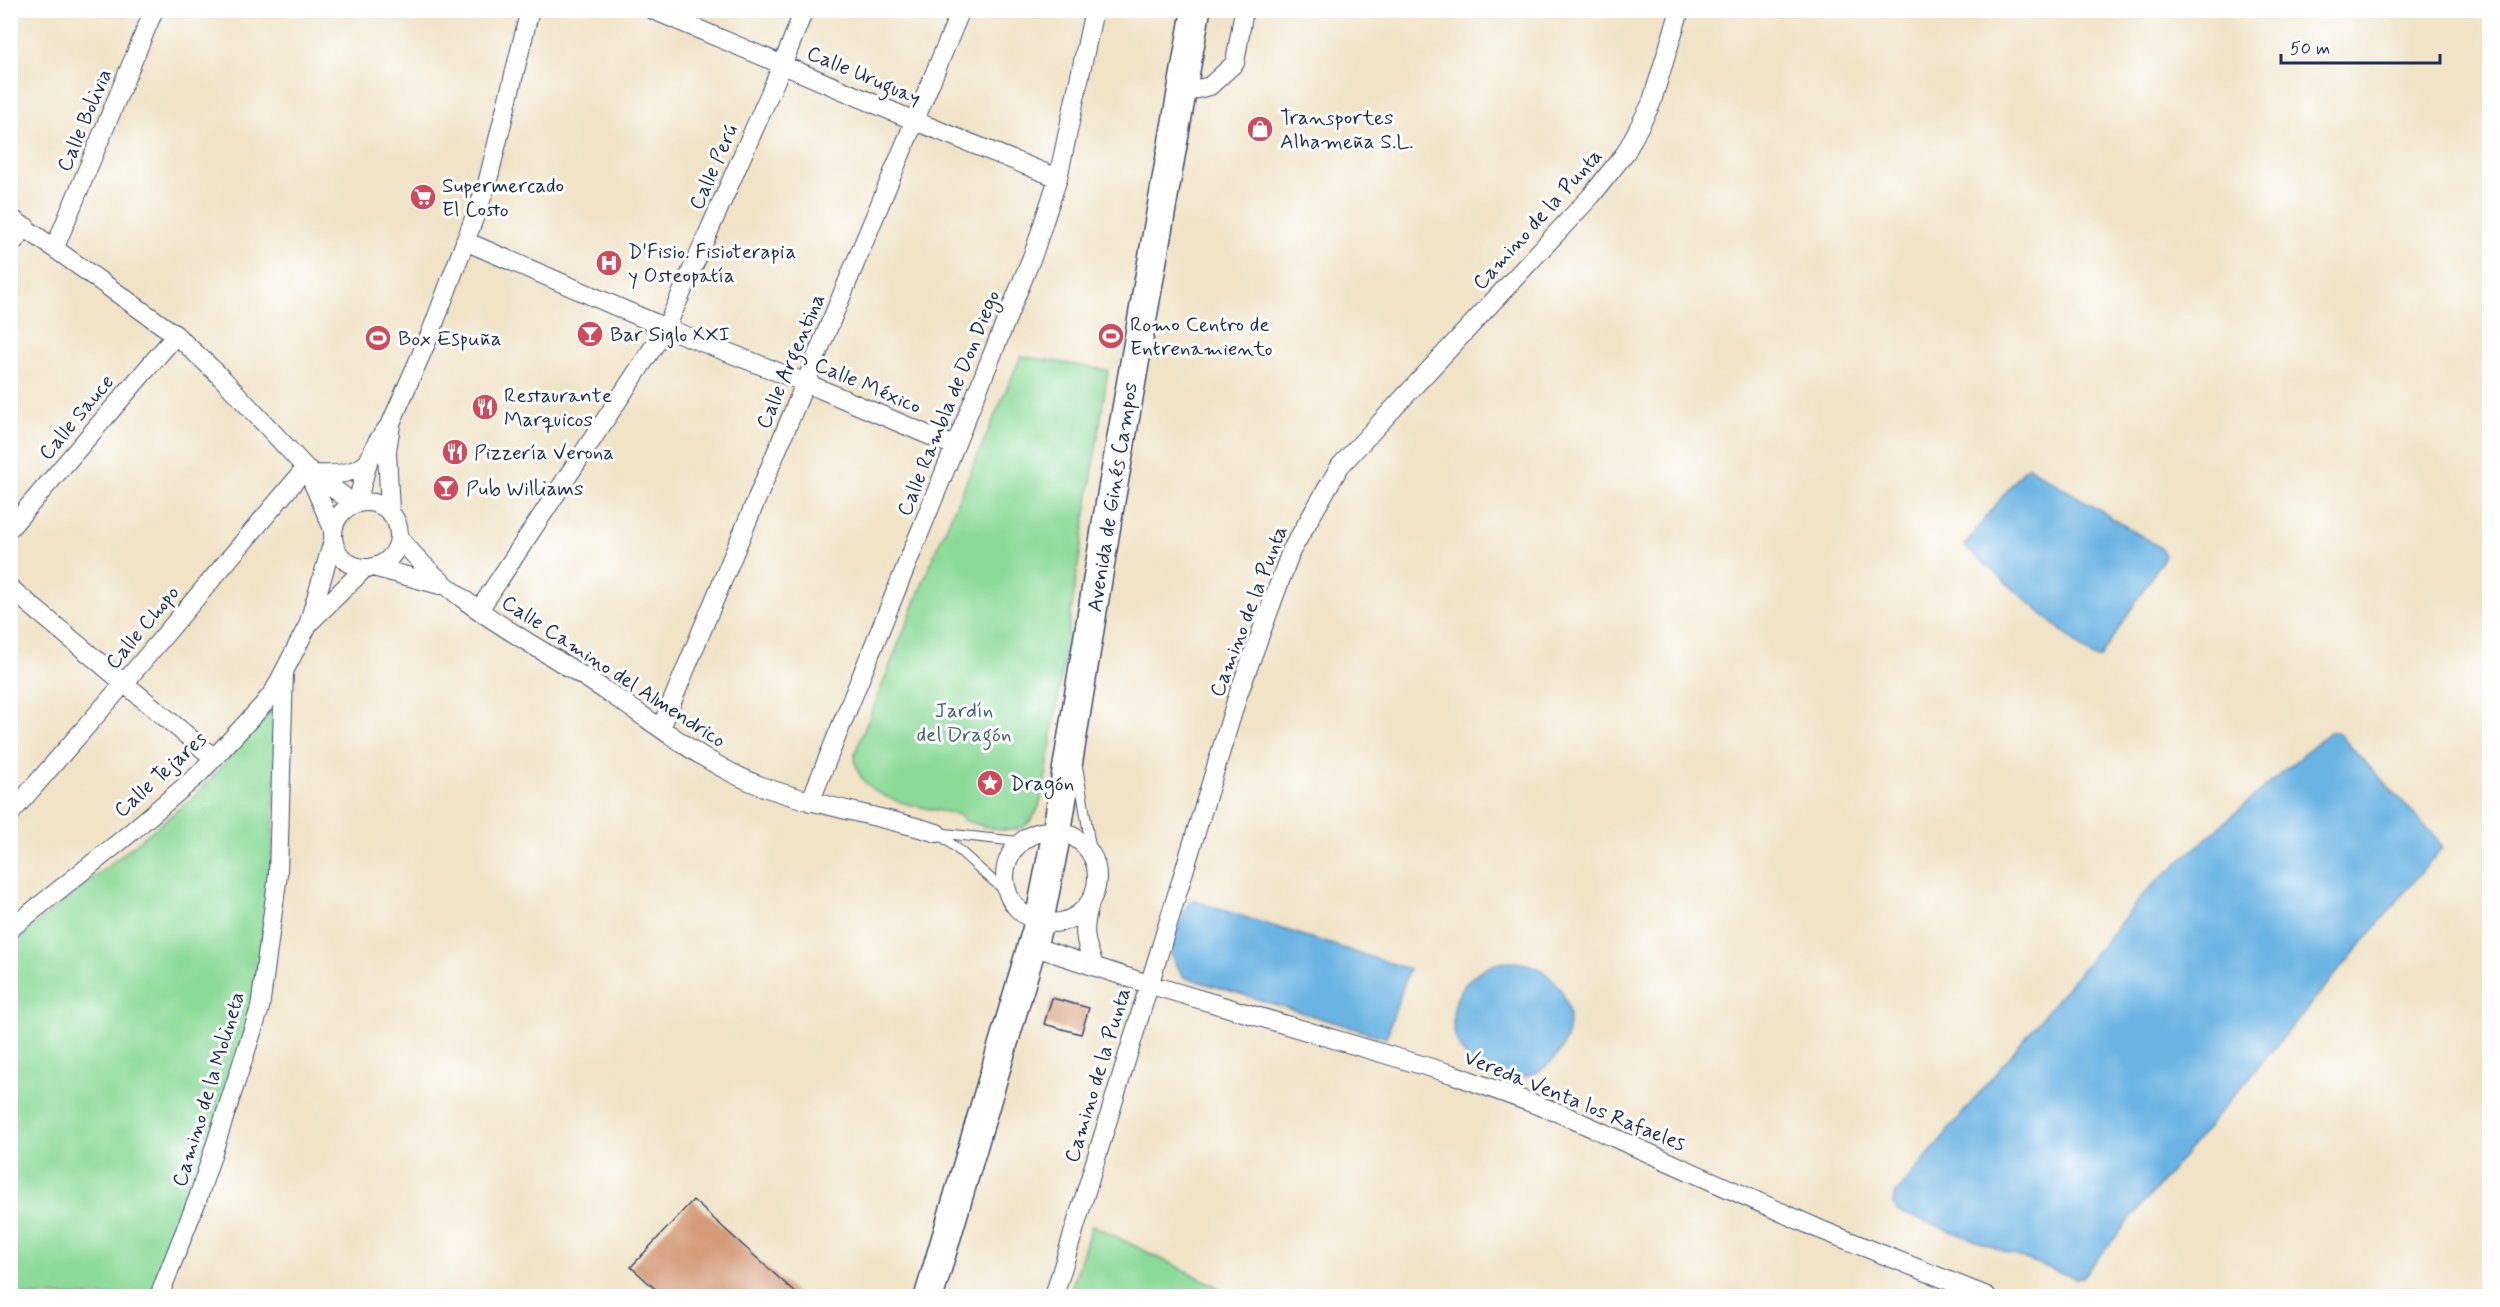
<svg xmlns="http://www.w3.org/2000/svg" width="2500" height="1307" viewBox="0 0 2500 1307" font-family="Mynerve,sans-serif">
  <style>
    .green { fill: #8bda98; stroke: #53847b; stroke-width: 1.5 }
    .water { fill: #6bb4e3; stroke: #4372a0; stroke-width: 1.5 }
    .building { fill: #d59b79 }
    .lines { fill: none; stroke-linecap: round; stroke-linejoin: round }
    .service-casing { stroke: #3b4a6e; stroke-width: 11 }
    .minor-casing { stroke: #3b4a6e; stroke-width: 20 }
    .primary-casing { stroke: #3b4a6e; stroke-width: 31 }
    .service { stroke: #fff; stroke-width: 9 }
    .minor { stroke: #fff; stroke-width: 18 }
    .primary { stroke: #fff; stroke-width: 28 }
    .labels { text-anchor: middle; stroke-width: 6; stroke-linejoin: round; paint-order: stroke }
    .street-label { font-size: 21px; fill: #1b2f5e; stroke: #fff }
    .poi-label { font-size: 21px; fill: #1b2f5e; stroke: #fff; text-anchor: start }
    .park-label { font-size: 21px; fill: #3d626f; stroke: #fff }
  </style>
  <rect width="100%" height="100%" fill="#fff"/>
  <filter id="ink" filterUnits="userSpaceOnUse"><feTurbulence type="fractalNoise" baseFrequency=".0167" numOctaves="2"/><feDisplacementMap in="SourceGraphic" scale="12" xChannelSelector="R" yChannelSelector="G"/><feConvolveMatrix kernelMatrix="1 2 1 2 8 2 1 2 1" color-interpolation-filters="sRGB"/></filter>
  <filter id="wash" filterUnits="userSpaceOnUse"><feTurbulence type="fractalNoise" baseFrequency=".008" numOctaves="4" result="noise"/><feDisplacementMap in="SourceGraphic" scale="24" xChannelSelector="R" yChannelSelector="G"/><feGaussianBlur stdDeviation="1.35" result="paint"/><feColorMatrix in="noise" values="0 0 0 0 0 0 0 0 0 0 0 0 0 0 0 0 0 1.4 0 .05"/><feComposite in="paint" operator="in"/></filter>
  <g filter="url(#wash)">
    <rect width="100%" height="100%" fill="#f0e3c6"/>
    <path class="green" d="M1021,356L1108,370L1049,757C1044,784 1043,835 1003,830C990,829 976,824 963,820L960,815C923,806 853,803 855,753L932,560Z
      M273,709L278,713L271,880L259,960L244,1035L225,1099L150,1296H11V944L194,797Z
      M1092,1225L1210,1283L1231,1296H1069Z"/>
    <path class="water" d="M2029,467L2161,548L2165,556L2100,658L2092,657L1964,546L2023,470Z
      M2329,732H2337L2437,839L2442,848L2082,1277L2075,1278L1897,1211L1893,1204L1894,1196L2149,888Z
      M1191,900L1409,969L1386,1038L1184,977C1180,970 1174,964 1172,957C1169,943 1182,910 1191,900Z
      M1453 1020a58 58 0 1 1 116 0a58 58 0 1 1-116 0Z"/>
    <g id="blocks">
      <path class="building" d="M1052,998L1089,1008L1081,1034L1044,1024Z
        M693,1200L799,1296H663L631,1267Z"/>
    </g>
  </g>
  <g filter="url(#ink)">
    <use href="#blocks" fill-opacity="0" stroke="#3b4a6e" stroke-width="1.5"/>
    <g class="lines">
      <defs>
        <path id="service" d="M1078,769L1092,856
          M937,833C962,850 982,873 1007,892
          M940,833L1022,842"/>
        <path id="minor" d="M653,10L915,121L1058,178
          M1181,93L1210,86L1235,63L1244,10
          M10,217L176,335L219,375L306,468L354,504
          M465,241L666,328L806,383L954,446
          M10,246L26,227
          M55,247L154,10
          M308,472L333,529
          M314,474C333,475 354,475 368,462
          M333 535a33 33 0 1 1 66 0a33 33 0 1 1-66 0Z
          M357,503L368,462L377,442L391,423L431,332L487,184L530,10
          M390,512L387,451L391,425
          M10,528L176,335
          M399,537C452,606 535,643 606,691C657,724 704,764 761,786C819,807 879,815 937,833
          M373,567L440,585
          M10,588L214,758
          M479,610L666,328L782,66L804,10
          M311,621L365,568
          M661,728L961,10
          M810,802L1034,252L1058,178L1094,10
          M10,814L125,682L306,468
          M1005 877a46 46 0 1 1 92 0a46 46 0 1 1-92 0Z
          M1090,903C1082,930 1084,941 1095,967
          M10,929L123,839L198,775L263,705L274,691L308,625L333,541
          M1032,946L1148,984L1452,1074L1559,1113L1819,1229L1987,1296
          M159,1296L198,1198L260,1008L278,874L284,672
          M1054,1296L1238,695L1291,551L1340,466L1592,195L1626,152L1651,104L1680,10"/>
        <path id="primary" d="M929,1296L1039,922L1057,831L1107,521L1196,10"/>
      </defs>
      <use href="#service" class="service-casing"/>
      <use href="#minor" class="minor-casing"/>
      <use href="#primary" class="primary-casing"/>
      <use href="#service" class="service"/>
      <use href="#minor" class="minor"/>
      <use href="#primary" class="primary"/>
    </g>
  </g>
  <defs>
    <symbol id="shop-disc" viewBox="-11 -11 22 22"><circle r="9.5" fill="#d1495b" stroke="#fff"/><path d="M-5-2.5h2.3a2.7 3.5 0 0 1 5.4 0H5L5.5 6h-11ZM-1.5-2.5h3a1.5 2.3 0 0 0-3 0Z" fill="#fff"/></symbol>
    <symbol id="supermarket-disc" viewBox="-11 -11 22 22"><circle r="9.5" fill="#d1495b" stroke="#fff"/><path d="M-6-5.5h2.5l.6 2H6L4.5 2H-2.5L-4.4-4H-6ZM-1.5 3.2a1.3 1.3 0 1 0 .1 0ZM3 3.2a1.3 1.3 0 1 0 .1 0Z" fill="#fff"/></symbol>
    <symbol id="hospital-disc" viewBox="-11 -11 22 22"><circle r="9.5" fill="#d1495b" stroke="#fff"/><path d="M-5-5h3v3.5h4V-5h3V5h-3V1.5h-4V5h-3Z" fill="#fff"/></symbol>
    <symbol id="bar-disc" viewBox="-11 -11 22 22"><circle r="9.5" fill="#d1495b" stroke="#fff"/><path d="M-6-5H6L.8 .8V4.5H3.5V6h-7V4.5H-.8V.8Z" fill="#fff"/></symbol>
    <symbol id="stadium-disc" viewBox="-11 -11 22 22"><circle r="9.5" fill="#d1495b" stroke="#fff"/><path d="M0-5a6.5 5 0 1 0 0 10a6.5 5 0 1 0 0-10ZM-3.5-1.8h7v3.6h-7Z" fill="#fff"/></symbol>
    <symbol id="restaurant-disc" viewBox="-11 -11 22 22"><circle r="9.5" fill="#d1495b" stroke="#fff"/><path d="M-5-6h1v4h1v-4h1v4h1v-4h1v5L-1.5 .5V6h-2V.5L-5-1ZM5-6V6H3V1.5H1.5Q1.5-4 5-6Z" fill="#fff"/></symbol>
    <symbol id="sight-disc" viewBox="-11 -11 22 22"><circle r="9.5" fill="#d1495b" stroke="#fff"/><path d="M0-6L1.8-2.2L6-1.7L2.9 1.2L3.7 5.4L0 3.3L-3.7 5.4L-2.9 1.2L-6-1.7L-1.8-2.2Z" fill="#fff"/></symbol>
  </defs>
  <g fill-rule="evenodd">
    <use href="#shop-disc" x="1245" y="114" width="30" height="30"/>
    <use href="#supermarket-disc" x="408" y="182" width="30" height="30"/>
    <use href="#hospital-disc" x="594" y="248" width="30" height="30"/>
    <use href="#bar-disc" x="575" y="319" width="30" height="30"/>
    <use href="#stadium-disc" x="1096" y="321" width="30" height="30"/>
    <use href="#stadium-disc" x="363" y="323" width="30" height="30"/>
    <use href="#restaurant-disc" x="470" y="392" width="30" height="30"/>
    <use href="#restaurant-disc" x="440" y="437" width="30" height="30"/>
    <use href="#bar-disc" x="431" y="473" width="30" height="30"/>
    <use href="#sight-disc" x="975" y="768" width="30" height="30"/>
  </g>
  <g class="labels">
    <g class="street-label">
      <text transform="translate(864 75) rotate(23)" y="7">Calle Uruguay</text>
      <text transform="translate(84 120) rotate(-67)" y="7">Calle Bolivia</text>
      <text transform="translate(713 167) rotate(-66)" y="7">Calle Perú</text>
      <text transform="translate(1537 219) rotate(-48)" y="7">Camino de la Punta</text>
      <text transform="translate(790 361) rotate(-67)" y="7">Calle Argentina</text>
      <text transform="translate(868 385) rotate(23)" y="7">Calle México</text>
      <text transform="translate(948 403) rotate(-68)" y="7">Calle Rambla de Don Diego</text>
      <text transform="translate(76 417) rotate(-50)" y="7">Calle Sauce</text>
      <text transform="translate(1112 497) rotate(-81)" y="7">Avenida de Ginés Campos</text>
      <text transform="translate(1248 611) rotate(-69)" y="7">Camino de la Punta</text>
      <text transform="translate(142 627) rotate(-50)" y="7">Calle Chopo</text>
      <text transform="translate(614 671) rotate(33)" y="7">Calle Camino del Almendrico</text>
      <text transform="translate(160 774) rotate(-42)" y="7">Calle Tejares</text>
      <text transform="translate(1097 1075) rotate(-73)" y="7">Camino de la Punta</text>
      <text transform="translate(208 1089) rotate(-73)" y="7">Camino de la Molineta</text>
      <text transform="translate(1575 1100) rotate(22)" y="7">Vereda Venta los Rafaeles</text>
    </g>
    <g class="poi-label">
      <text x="1280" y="124">Transportes<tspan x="1280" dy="24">Alhameña S.L.</tspan></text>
      <text x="442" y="192">Supermercado<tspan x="442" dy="24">El Costo</tspan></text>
      <text x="628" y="258">D'Fisio. Fisioterapia<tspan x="628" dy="24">y Osteopatía</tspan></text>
      <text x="1130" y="331">Romo Centro de<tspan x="1130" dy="24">Entrenamiento</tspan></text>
      <text x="610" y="341">Bar Siglo XXI</text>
      <text x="398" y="345">Box Espuña</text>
      <text x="504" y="402">Restaurante<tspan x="504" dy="24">Marquicos</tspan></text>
      <text x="474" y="459">Pizzería Verona</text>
      <text x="466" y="495">Pub Williams</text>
      <text x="1010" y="790">Dragón</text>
    </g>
    <g class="park-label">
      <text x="964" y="717">Jardín<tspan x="964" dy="24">del Dragón</tspan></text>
    </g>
  </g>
  <rect width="2500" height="1307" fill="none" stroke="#fff" stroke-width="36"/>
  <path d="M2281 54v9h159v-9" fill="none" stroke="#1b2f5e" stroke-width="3"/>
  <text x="2290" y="54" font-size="18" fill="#1b2f5e" stroke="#ffffff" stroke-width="4.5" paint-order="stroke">50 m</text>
</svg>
